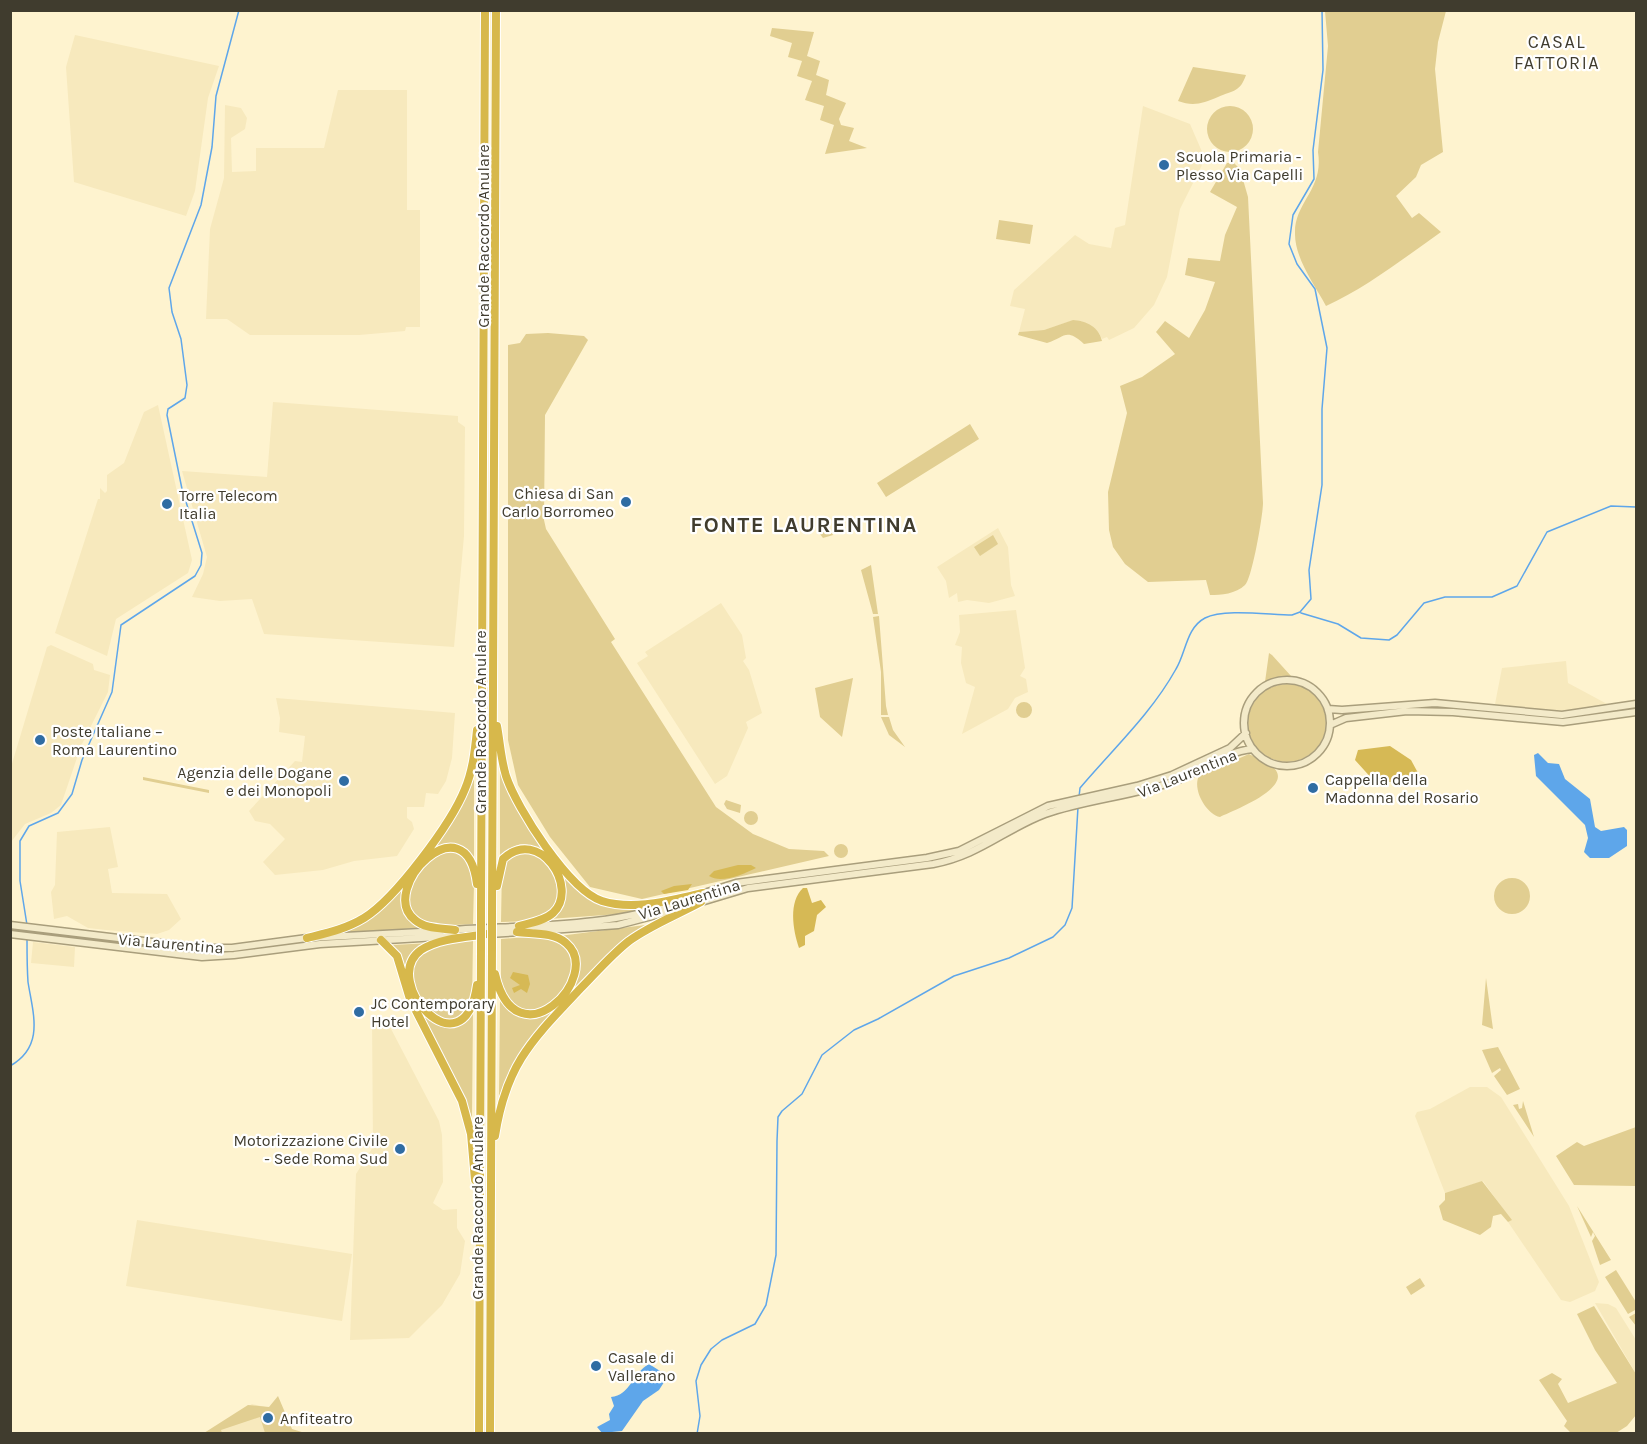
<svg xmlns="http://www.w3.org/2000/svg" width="1647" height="1444" viewBox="0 0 1647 1444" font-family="Karla,sans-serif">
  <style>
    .built { fill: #f7e9bd }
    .green { fill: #e1ce91 }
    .forest { fill: #d6b955 }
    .water { fill: #5ea6ea }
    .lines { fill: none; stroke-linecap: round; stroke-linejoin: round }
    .stream { stroke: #5ea6ea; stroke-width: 1.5 }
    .secondary-casing { stroke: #a99e7c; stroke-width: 9 }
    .highway-casing { stroke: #fff; stroke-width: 10 }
    .secondary { stroke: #f3eac9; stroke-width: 6 }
    .highway { stroke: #d7b84b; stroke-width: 8 }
    .highway-bridge-casing { stroke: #fff; stroke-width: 10; stroke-linecap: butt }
    .highway-bridge { stroke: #d7b84b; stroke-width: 8 }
    .poi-dot { fill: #2f6ca3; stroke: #fff; stroke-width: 2 }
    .labels { text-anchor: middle; stroke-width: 4.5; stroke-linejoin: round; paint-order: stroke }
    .poi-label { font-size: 16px; fill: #403c2e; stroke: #fff; text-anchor: start }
    .street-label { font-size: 16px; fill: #403c2e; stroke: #fff }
    .neighbourhood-label { font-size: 18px; letter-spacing: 1.5px; fill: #403c2e; stroke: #fff }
    .district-label { font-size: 22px; font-weight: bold; letter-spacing: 1.5px; fill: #403c2e; stroke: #fff }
  </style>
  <rect width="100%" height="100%" fill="#fef3cf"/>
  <path class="built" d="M75,35L219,66L208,98L195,191L186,216L74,182L66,67Z
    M338,90H407V210H420V327H406L405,331L359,335H250L227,319H206L210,229L224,178L225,105L241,108L247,118L245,129L231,138L232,172L256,171V148H324Z
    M1143,106L1190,124L1203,154L1202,165L1180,209L1167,277L1154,305L1134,328L1109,340L1107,337L1102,339L1099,333L1081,321L1074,320L1044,330L1019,332L1025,309L1010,306L1014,290L1075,235L1089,244L1111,248L1115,228L1125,225Z
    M273,402L458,416V422L465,427L464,536L454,647L264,634L252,599L220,601L192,597L203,574L207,557L182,471L267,477Z
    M158,405L192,560L188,573L116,619L107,656L55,633L98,499H100V488L105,493L107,491V475L124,463L144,412Z
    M998,528L1008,547L1011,585L1015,596L989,603L967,600L958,602L957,593L949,598L946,581L937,567Z
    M721,603L742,635L746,658L743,661L749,670L762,713L746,722L748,728L727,776L715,784L637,663L648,656L645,652Z
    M1016,610L1025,668L1020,676L1026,679L1028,692L1015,698L1008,709L962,734L975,687L966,683L961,663L962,647L955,645L960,632L959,615Z
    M51,645L93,664L94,670L110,675L108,692L81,746L61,805L51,813L25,824L11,842V767L47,647Z
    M1566,661L1568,683L1609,705L1565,711L1513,709L1495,704L1502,668Z
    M276,698L455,713L452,758L446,781L438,794L426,793L424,807H407V818L412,822L414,829L397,856L354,861L323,870L275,875L263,862L285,839L270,824L255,821L249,811L295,761L302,762L305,736L279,732L280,718Z
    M110,827L118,867L108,869L112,893L167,894L181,919L169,930L157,934L106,930L88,928L67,916L54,919L51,892L55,885L57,832Z
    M33,942L75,947L74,967L31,963Z
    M372,1017L382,1018L389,1025L439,1121L442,1135L443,1182L433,1203L443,1210L457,1209V1228L465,1241L460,1274L442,1305L409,1338L350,1340L356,1174L373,1147Z
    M1470,1087H1487L1501,1097L1569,1206L1599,1282L1595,1291L1570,1302L1561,1300L1508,1222L1511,1220L1483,1181L1445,1193L1415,1116L1417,1112L1430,1109Z
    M137,1220L352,1254L342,1321L126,1286Z
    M1595,1303L1608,1304L1616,1308L1636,1340V1374Z
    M252,1404L270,1408L279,1433L204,1434Z"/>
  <path class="green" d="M1325,11H1446L1438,42L1435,69L1443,152L1421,165L1416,177L1396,196L1412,218L1419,213L1441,232C1404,258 1366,288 1326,306C1315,285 1295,259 1295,234C1294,202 1324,190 1318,152L1328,46Z
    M772,28L814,32L807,56L820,61L816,75L829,80L826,95L846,103L839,119L841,125L854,128L849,141L867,148L825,154L834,125L820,120L824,106L805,100L812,81L797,76L802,61L788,57L792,43L770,36Z
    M1193,67L1246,75C1240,92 1234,90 1218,97C1203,103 1194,107 1178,101Z
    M1207 129a23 23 0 1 1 46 0a23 23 0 1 1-46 0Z
    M1227,163H1234L1240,169L1248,197L1263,503C1263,515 1252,579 1245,585C1236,594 1221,595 1210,595L1206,580L1148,582L1125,564L1113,547L1109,530L1108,492L1127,413L1120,386L1142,377L1175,354L1156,332L1165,321L1189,338L1205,310L1215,282L1185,275L1188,258L1220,261L1225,235L1237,207L1210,192Z
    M999,220L1033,225L1030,244L996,239Z
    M1073,320C1087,321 1099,327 1102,341L1084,344C1065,327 1065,338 1047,343L1018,335L1019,332L1044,330Z
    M548,333L584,336L588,340L545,415L544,520L546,529L615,639L611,642L716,807L753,834L789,849L824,851L829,856L642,899L590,887L550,837L518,785L508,740V345L520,343L526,334Z
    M970,424L979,439L886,497L877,483Z
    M826,522L833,535L823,538L817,530Z
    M993,535L998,544L980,556L974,547Z
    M871,565L878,614H873L861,570Z
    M879,616L886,706L888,715H881V672L873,617Z
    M1269,653L1272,655L1291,676L1265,682Z
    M853,678L842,737L820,717L815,688Z
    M1248 723a39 39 0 1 1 78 0a39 39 0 1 1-78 0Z
    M1016 710a8 8 0 1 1 16 0a8 8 0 1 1-16 0Z
    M881,717H889L893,730L905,747L889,735Z
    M1249,754C1256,758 1268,762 1274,768C1294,788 1232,811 1220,817C1206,814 1192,789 1199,776Z
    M500,767C521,803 561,892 600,903C615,907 635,905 651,906L619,914L549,919C554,912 564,904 565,896C566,886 559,878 554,870C541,847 522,832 500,858Z
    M143,777L209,790V793L143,780Z
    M474,779V860L460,848L441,847L407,880C397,901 405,916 423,928L341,933L368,918L452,820Z
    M726,800L741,805L740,813L727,809L724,804Z
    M744 818a7 7 0 1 1 14 0a7 7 0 1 1-14 0Z
    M834 851a7 7 0 1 1 14 0a7 7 0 1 1-14 0Z
    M456,852L467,859L474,885L473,924L435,926L415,918L406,897L418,871L437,853Z
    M516,852L537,853L555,872L560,897L549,914L530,921L501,922L502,866Z
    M1494 896a18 18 0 1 1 36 0a18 18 0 1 1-36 0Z
    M653,924C594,969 523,1025 499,1097L500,1001C522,1024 538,1022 559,1001C582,979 590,955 559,936Z
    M540,936L563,943L573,958L572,981L550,1005L533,1013L513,1007L501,985V939Z
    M473,941L472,1004L454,1020L431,1016C425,1007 414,994 412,983C404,947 448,943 473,941Z
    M430,943L414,955L411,992L425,1017L433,1022L448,1025L473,1009L472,1118L465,1098L415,1005L393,945Z
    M1486,978L1493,1029L1482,1025Z
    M1498,1047L1520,1089L1507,1095L1494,1076L1501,1070L1500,1068L1492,1073L1482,1050Z
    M1523,1101L1534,1137L1513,1105L1518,1104L1519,1109L1522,1108Z
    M1636,1127V1186L1574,1185L1556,1156L1577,1142L1584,1146Z
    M1482,1181L1512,1220L1508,1222L1501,1214L1493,1216L1491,1227L1480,1235L1443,1220L1439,1206L1445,1200V1193Z
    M1577,1206L1611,1260L1600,1265L1592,1241L1595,1236L1593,1232L1591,1237Z
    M1616,1270L1636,1302V1326L1629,1317L1636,1313L1635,1310L1628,1314L1605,1277Z
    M1420,1278L1425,1286L1411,1295L1406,1287Z
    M1594,1306L1636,1374V1415L1627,1426L1616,1433H1571L1564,1426L1567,1421L1539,1380L1552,1373L1562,1379L1558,1384L1568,1403L1617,1383L1595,1350L1577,1314Z
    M278,1396L292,1429L305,1433H265L260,1417L221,1430L222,1433H204L248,1405L269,1407Z"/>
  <path class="forest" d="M1390,746L1411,760L1424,784L1374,781L1355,760L1358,750Z
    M738,865H751L756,868C744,874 721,884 709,876L714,871Z
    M692,884L688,890L664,894L661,891L674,886Z
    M803,888H807L812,903L821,900L826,907L817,915L814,931L805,936V945L799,948C793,931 788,902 803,888Z
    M513,972L528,975L530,984L527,993L521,989L514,993L512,988L520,985L510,978Z"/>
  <path class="water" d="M1538,753L1548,763L1559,764L1565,779L1590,799L1595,827L1601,831L1624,827L1627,830V846L1609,858H1590L1584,852L1588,838L1585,825L1536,776L1534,755Z
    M649,1364L668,1376L659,1390L643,1401L622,1431L602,1433L597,1427L610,1420L609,1414L614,1406L611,1397C630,1396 633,1372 649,1364Z"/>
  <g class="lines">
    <path class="stream" d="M1301,613L1338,624L1361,638L1389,640L1397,635L1424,603L1445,597H1492L1517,586L1547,532L1611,506L1636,507
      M1079,797L1080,788C1113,749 1151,714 1176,669C1186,653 1186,628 1205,618C1224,608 1270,615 1292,615L1300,612L1311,599L1309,570L1322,485V409L1327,348L1315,289L1297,264L1289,244L1293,215L1314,179L1313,150L1323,70L1322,10
      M27,925L20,881V841L29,826L58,813L72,794L82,760L112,692L121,625L195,576L201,565L202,553L182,489L167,415L168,409L185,398L187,385L181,339L172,312L169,288L201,205L212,147L216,96L239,10
      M10,1066C45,1046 33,1014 28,982C27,968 27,953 27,939
      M697,1434L700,1416L696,1381L701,1365L711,1349L722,1340L755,1324L766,1305L776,1255L777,1141L778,1117L782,1111L802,1094L822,1055L854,1030L878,1019L954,976L1009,958L1053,937L1065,925L1072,908L1078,807"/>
    <defs>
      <path id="secondary" d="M1244 723a43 43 0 1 1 86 0a43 43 0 1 1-86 0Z
        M1328,709L1342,710L1435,703L1562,715L1636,704
        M1330,725L1346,718L1407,711L1453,712L1563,722L1636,712
        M701,894L736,883L927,858L959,851L1048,806L1137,786L1172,775L1230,748L1246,733
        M698,903L748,888L933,864C978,856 1005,829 1045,814C1088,799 1135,796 1178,780C1202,770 1227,751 1253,749
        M10,925L202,948H232L307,938L440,931
        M451,930C529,925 609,928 683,901
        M537,931L618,925L683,908
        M10,934L202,957L234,955L320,944L455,936
        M489,934L521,932"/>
      <path id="highway" d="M497,726C500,742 501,760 506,776C517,809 569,890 602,901C634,911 671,900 703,893
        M497,886L503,859C539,825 580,888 553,913C544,921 530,923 519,926
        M481,911L485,10
        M492,914L496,10
        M455,930C442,928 425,929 415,920C376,890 466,797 477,884
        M307,938C327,933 346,929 364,918C395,899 451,824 465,789C473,770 475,750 477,730
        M381,940L397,956L410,999L462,1101L471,1134L475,1180
        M495,974C516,1066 605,976 566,943C554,932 532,934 517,932
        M477,985C464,1076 378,981 421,950C439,938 468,937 488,934
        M495,1136C506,1064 532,1040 580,989C596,973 611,955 629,941C651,925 677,915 701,902
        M479,1434L481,947
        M490,1434L492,947"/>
    </defs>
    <use href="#secondary" class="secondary-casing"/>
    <use href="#highway" class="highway-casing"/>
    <use href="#secondary" class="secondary"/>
    <use href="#highway" class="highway"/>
    <defs>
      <path id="highway-bridge" d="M481,947V911
        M492,947V914"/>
    </defs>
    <use href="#highway-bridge" class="highway-bridge-casing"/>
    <use href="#highway-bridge" class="highway-bridge"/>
  </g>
  <g class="poi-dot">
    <circle cx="1164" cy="165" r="6"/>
    <circle cx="626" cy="502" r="6"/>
    <circle cx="167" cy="504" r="6"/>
    <circle cx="40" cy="740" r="6"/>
    <circle cx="344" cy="781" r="6"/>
    <circle cx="1313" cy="788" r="6"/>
    <circle cx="359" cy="1012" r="6"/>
    <circle cx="400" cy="1149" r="6"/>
    <circle cx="596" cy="1366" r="6"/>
    <circle cx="268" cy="1418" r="6"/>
  </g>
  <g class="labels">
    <g class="poi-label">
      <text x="1176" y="162">Scuola Primaria -<tspan x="1176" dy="18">Plesso Via Capelli</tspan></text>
      <text x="614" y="499" text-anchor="end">Chiesa di San<tspan x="614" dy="18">Carlo Borromeo</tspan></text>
      <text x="179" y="501">Torre Telecom<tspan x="179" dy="18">Italia</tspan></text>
      <text x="52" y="737">Poste Italiane –<tspan x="52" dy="18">Roma Laurentino</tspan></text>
      <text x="332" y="778" text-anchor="end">Agenzia delle Dogane<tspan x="332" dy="18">e dei Monopoli</tspan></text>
      <text x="1325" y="785">Cappella della<tspan x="1325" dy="18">Madonna del Rosario</tspan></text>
      <text x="371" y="1009">JC Contemporary<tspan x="371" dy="18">Hotel</tspan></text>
      <text x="388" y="1146" text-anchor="end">Motorizzazione Civile<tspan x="388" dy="18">- Sede Roma Sud</tspan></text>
      <text x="608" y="1363">Casale di<tspan x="608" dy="18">Vallerano</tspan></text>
      <text x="280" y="1424">Anfiteatro</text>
    </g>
    <g class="street-label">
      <text transform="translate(483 236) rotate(-90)" y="6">Grande Raccordo Anulare</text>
      <text transform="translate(480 722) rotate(-90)" y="6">Grande Raccordo Anulare</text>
      <text transform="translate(1187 773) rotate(-22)" y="6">Via Laurentina</text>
      <text transform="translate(689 899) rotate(-17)" y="6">Via Laurentina</text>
      <text transform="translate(171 943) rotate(5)" y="6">Via Laurentina</text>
      <text transform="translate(477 1208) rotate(-90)" y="6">Grande Raccordo Anulare</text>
    </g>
    <g class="neighbourhood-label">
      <text x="1557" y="48">CASAL<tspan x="1557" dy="21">FATTORIA</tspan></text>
    </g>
    <g class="district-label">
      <text x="804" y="532">FONTE LAURENTINA</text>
    </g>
  </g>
  <rect width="1647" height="1444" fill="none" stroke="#403c2e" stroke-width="24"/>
</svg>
